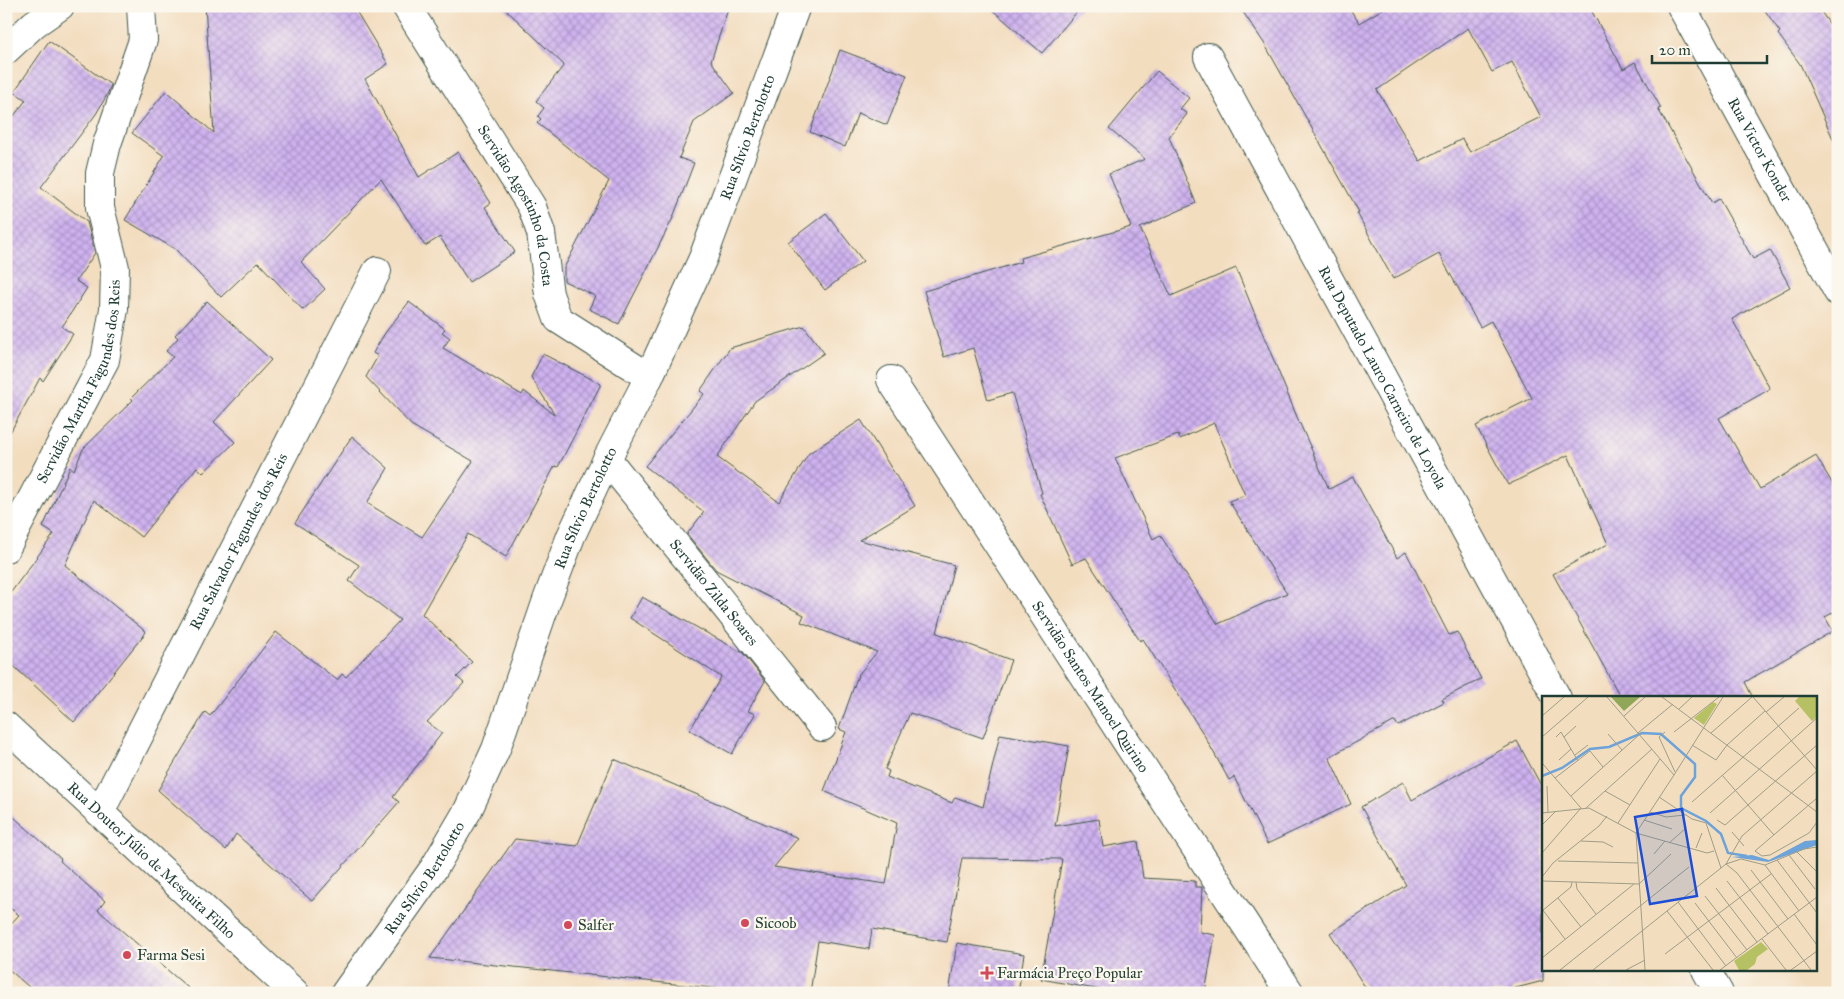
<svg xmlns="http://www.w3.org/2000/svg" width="1844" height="999" viewBox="0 0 1844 999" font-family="'IM FELL Great Primer',serif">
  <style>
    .building { fill: url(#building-cross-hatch); fill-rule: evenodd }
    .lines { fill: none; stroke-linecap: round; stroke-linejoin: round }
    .minor-casing { stroke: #3f5549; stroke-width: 30 }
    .major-casing { stroke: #3f5549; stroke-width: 30 }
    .minor { stroke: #fff; stroke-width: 28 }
    .major { stroke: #fff; stroke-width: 28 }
    .poi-dot { fill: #d1495b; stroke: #fbf7ec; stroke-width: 2 }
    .labels { text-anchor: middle; stroke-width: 4.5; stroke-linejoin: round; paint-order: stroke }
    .street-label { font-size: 15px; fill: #1f3d34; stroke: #fbf7ec }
    .poi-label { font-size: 15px; fill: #1f3d34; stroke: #fbf7ec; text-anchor: start }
    .inset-river { fill: none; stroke: #6ca3da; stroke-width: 2.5 }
    .inset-road { fill: none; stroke: #9e9d87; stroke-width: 1 }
    .view { fill: #1d4ed8; fill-opacity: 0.15; stroke: #1d4ed8; stroke-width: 2.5 }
    .inset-edge { fill: none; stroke: #1f3d34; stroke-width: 2.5 }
  </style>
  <defs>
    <pattern id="building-cross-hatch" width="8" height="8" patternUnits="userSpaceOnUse" patternTransform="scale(1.25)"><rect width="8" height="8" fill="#cfb2f0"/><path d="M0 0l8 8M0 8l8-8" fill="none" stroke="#a792c3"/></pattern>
  </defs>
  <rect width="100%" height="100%" fill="#fbf7ec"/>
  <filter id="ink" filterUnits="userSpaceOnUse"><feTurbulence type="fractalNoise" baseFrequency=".02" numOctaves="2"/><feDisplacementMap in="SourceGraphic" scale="10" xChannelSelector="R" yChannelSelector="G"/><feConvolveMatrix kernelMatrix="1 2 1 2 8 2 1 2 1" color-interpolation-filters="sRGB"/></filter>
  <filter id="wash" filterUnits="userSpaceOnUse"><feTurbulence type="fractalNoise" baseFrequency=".0096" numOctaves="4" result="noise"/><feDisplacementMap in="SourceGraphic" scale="20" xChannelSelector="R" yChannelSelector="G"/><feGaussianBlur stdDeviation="1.12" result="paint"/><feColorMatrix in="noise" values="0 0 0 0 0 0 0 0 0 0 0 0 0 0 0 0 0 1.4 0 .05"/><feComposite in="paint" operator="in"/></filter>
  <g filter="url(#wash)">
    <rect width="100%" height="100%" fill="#f3ddbf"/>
    <g id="blocks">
      <path class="building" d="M205,6H353L388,64L365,79L419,177L458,152L491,203L485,207L515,252L469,282L440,237L425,246L381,179L301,262L325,289L303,310L258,262L221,297L175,249L125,220L164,156L132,133L166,91L214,133Z
        M502,6H729L711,61L734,93L694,122L679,158L694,163L672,220L619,324L589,309L595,296L564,281V268L609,181L537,123L541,119L538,116L544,108L536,101L564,65Z
        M988,6H1082L1042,53Z
        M1239,6H1348L1359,23L1388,6H1589L1623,69L1635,62L1661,108L1658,109L1712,203L1719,199L1753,259L1770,250L1790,287L1732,319L1770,389L1719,418L1760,489L1816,456L1838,493V610L1825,617L1833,631L1745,682L1753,698H1621L1553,574L1608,544L1568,455L1508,485L1476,426L1532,398L1491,321L1480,327L1439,254L1393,279L1357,213L1359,212L1264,43ZM1468,28L1492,72L1512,62L1541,117L1470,152L1462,139L1420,161L1377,90Z
        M1762,6H1817L1838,36V150L1800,64L1778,34L1780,32Z
        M49,41L111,85L107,95L96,114L41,187L87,222L95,253L76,281L87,288L62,327L73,334L43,381L40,378L6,440V126L26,100L14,92Z
        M840,50L907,75L887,125L858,113L845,147L810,132Z
        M1157,71L1189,98L1180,109L1187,114L1169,137L1196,203L1140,228L1171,296L1236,268L1297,417L1329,489L1353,477L1397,558L1406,552L1449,635L1457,632L1481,679L1442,699L1444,702L1398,726L1395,721L1329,757L1351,804L1267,844L1234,777L1229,780L1204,735L1143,639L1140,641L1086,558L1072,564L1040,494L1042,493L1012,393L988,400L973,348L944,357L924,291L1021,262L1020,258L1131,227L1109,174L1145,159L1109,129ZM1214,423L1245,495L1229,501L1287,593L1218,624L1160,535L1153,539L1115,458L1178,435L1180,439Z
        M826,213L863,261L825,290L788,242Z
        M207,301L271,360L214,422L235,442L203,473L197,467L141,537L94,500L65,565L146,632L74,722L6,659V599L54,534L43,527L70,467L74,470L83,449L133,400L131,398L173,357L166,351L178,338L175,335Z
        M409,302L445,329L442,332L450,338L443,348L522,395L524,391L555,415L531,377L543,354L601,384L558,467L555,466L506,557L468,534L422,614L472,662L457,677L464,683L427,722L442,733L393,797L399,802L312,901L236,834L226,850L158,790L205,712L210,716L276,632L337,680L342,674L346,677L400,620L349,581L359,565L295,523L352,436L388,468L367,503L422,537L473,461L411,425L366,377L378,356L373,353L385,333Z
        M804,326L824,353L755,401L717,457L779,502L809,453L861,420L915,506L859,540L954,565L937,633L1011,660L983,738L910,713L885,769L889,771L887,777L952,803L955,797L983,807L1000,734L1069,746L1055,826L1099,819L1103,847L1138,841L1143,878L1195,881V887H1202L1200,932L1215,935L1205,993H1117L1041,979L1062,859L962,858L947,942L872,929L869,949L818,941L810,993H720L721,989L430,958L515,839L577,846L614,759L798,838L774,867L886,884L897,823L824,791L846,732L839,729L858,675L877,652L801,622L804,615L716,570L687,534L704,512L645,466L704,394L700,391L730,348Z
        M642,597L743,653L765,681L748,711L755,714L732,754L690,730L721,677L630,618Z
        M1517,741L1543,789V981L1512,989V993H1369L1330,933L1406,885L1361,807L1403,782L1412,800Z
        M6,810L61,859L60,861L105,901L98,910L194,993H36L6,967V929L19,915L6,905Z
        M957,943L1024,954L1018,993H949Z"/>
    </g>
  </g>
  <g filter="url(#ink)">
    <use href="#blocks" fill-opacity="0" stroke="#3f5549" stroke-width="1"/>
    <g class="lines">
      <defs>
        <g id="minor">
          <path id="s1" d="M406,6L532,207L541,233L549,294L558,319L649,377"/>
          <path id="s2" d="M1681,6L1838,292"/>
          <path d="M6,50L34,24L60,6"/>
          <path id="s3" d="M1208,57L1557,698"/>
          <path id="s4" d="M891,380L1290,993"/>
          <path id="s5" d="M607,459L822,727"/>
          <path id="s6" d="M6,548L105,360L114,309L115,268L100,208V173L107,144L143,40L141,6"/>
          <path id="s7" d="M100,812L377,271"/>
          <path d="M1706,970L1719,993"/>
          <path id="s8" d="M345,993L434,868L468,810L496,749L547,600L571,536L607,459L649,377L703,258L796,6"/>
        </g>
        <g id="major">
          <path id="s9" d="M6,726L295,993"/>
        </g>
      </defs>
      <use href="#minor" class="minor-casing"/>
      <use href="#major" class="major-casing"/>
      <use href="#minor" class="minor"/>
      <use href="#major" class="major"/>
    </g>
  </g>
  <g class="poi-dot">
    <circle cx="745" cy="923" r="5"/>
    <circle cx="568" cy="925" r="5"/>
    <circle cx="127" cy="955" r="5"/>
    <path d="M984.5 965.5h5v5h5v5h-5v5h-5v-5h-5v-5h5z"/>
  </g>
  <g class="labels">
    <g class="street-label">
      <text dy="5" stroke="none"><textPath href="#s8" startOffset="950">Rua Sílvio Bertolotto</textPath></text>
      <text dy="5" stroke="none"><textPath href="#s2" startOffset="164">Rua Victor Konder</textPath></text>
      <text dy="5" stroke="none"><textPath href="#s1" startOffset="230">Servidão Agostinho da Costa</textPath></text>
      <text dy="5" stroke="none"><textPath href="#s3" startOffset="365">Rua Deputado Lauro Carneiro de Loyola</textPath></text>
      <text dy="5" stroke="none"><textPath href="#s6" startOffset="184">Servidão Martha Fagundes dos Reis</textPath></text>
      <text dy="5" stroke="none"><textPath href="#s8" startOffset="545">Rua Sílvio Bertolotto</textPath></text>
      <text dy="5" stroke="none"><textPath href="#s7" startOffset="304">Rua Salvador Fagundes dos Reis</textPath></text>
      <text dy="5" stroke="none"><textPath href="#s5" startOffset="171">Servidão Zilda Soares</textPath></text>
      <text dy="5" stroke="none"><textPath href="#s4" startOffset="366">Servidão Santos Manoel Quirino</textPath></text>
      <text dy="5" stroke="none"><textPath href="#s9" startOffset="198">Rua Doutor Júlio de Mesquita Filho</textPath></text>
      <text dy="5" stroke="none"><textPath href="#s8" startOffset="140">Rua Sílvio Bertolotto</textPath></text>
    </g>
    <g class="poi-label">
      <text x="755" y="928">Sicoob</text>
      <text x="578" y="930">Salfer</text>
      <text x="137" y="960">Farma Sesi</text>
      <text x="997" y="978">Farmácia Preço Popular</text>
    </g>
  </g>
  <g transform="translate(1542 696)">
    <rect width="275" height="275" fill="#f3ddbf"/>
    <path d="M257,1H275V21L270,25L253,5Z" fill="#b6c163"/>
    <path d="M69,1H98L82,15Z" fill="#90a759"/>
    <path d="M171,6L175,8L162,29L152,22ZM219,246L226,253L215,261L213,268L205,274H197L192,265Z" fill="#b6c163"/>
    <path d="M275,144V149L226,166L190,161L210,159L227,164L263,145Z" fill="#6ca3da"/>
    <path class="inset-river" d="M0,80L20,72L48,53L67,51L100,37L119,38L153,68V81L139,100V112L164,125L179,138L186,157L205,160"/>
    <path class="inset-road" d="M65,1L132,79L94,137M120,1L275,116M211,1L275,74M137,13L150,1M224,16L242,1M0,20L22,1M82,20L103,1M123,36L117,41L133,76M132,36L177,1M96,37L131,8M169,37L210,1M66,38L80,54M0,41L46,1M14,41L19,36L36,65M22,41L34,30M150,49L174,64L185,49L223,15M33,59L46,49M17,64L29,53M0,67L39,112L0,157M132,79L181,1M180,79L232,139M13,82L48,55L61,71M5,90L6,116M63,95L88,109M29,100L98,38M117,101L150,123L164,127L179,172M275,102L213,155L220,160L228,159L267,137L275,126M150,106L257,12M44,112L110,53M108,116L124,121L143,119M0,117L47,112L94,137M168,117L275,22M102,124L130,133M175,124L183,129L275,49M76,127L118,63M0,129L14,115M190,136L202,150M94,137L165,157L172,155M94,137L103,274M39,145L61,146L71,151M127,147L144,132M154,152L160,137M255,156L275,176M112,158L123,145M247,159L273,193M235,164L275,217M16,165L96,167M223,169L257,215M209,174L246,223M0,181L11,167L57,130L65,120M0,185L97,188L129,158M185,185L226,238M34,186L35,193L54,218M174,192L215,246M163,200L205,254M16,202L39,231M136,206L184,270M153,207L195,262M0,213L23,243M0,215L29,191L30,186M125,215L171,274M252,218L275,249M220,243L244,274M123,258L229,178M0,262L92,188M18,274L147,171M51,274L184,168L200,140L275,75M84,274L103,264M178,274L275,201M249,274L275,255M269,274L195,177L184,168L199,163L223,169L262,153L275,151"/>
    <path class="view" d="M140,113L155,200L108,208L93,121Z"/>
    <rect width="275" height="275" class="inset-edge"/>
  </g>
  <rect width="1844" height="999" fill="none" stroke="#fbf7ec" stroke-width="25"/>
  <path d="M1652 55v8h115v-8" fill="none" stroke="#1f3d34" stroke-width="2.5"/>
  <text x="1659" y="55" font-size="15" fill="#1f3d34" stroke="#fbf7ec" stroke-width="4" paint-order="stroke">20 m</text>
</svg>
